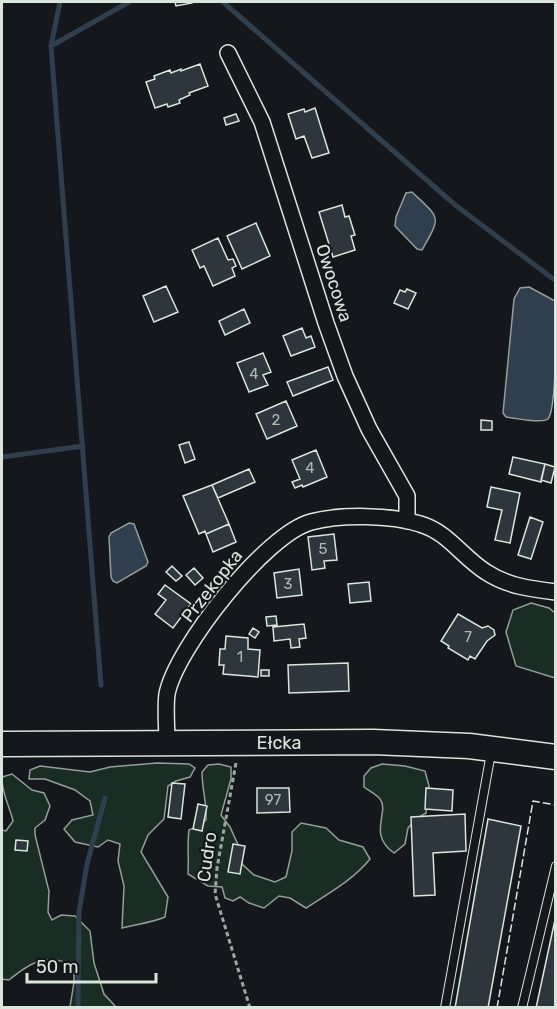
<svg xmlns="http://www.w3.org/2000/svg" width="557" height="1009" viewBox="0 0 557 1009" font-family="Rubik,sans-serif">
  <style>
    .green { fill: #1a2d24; stroke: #939e99; stroke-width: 1.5 }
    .water { fill: #2f3f4d; stroke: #939e99; stroke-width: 1.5 }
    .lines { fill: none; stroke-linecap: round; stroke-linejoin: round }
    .stream { stroke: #2f3f4d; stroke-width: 5 }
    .building { fill: #2c363c; stroke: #d8e6dc; stroke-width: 1.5 }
    .service-casing { stroke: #d8e6dc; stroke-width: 10 }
    .minor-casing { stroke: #d8e6dc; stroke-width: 18 }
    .primary-casing { stroke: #d8e6dc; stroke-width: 27 }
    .path { stroke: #9da8a2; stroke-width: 3; stroke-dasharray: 4.5 3; stroke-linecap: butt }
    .service { stroke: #14181c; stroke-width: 8 }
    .minor { stroke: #14181c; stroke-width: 15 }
    .primary { stroke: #14181c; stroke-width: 24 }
    .fence { stroke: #d8e6dc; stroke-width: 1.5; stroke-dasharray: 8 3; stroke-linecap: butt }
    .labels { text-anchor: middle; stroke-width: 4.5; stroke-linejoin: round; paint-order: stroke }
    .number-label { font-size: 15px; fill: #adbab4 }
    .street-label { font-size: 18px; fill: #d8e6dc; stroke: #14181c }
  </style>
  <rect width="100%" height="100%" fill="#14181c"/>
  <path class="green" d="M531,603L549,608L555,613V678L516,666L506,632L513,610Z
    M157,763L189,764L195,768L190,777L176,781L168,786L164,819L148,835L141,852L168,897L165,917C151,923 137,924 122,928L124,886L118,861L120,844L108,840L98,847L75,842L64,829L72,820L93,815L90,801L75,790L45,779H29L30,770L40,766L90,772L110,767Z
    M219,764L231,767V779L221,815L230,827L239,847L242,864L254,875L275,882L286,877L292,851V832L301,823L326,828L339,840L363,847L370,859C353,880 329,893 306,908L290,898L279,896L264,908L249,903L240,897L233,901L225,898L222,887L208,886L188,874C189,858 187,846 189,830L200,825L206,820C207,803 202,789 202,772L208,765Z
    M382,764L405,766L425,771L429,786L426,813L416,819L408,828L405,844L394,853C367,834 390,812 380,799C376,794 369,791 364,787V776L371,768Z
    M12,774L32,790L44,793L50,806L45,820L35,828V835L49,891L48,912L52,920L61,915L75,916L90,931L94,963L104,994L116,1007H70L74,982V966C47,952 31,962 9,980L2,979V830L6,831L13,821C10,807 1,792 2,777Z"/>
  <path class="water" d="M412,192C440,219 442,215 422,250L417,249L395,226L396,217L406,193Z
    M529,287L555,301C556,321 557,408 548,419C542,424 515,418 506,417L503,413L514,299L520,288Z
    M129,523L134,524L148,562L146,566L117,583L113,581L111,577L109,537L111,533Z"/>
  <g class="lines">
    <path class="stream" d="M60,2L51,46L101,685
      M223,2L454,204L556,281
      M51,46L129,2
      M2,457L83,446
      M78,1008L79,912L87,864L105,798"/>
  </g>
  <path class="building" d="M175,2H192V3L176,6Z
    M200,64L208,86L189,93L190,95L179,100L180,103L168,107L167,104L155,108L146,82L155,79L154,76L170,70L171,73L181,69V71Z
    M315,108L329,153L312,158L304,136L296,139L288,114L304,109L305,112Z
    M236,114L239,121L226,125L224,118Z
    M342,205L345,217L349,216L355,235L351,236L355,250L333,257L319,212Z
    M256,223L270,256L242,269L227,236Z
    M218,238L228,260L233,259L236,266L232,268L235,276L213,286L204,266L200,268L192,250Z
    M166,286L178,312L154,322L143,296Z
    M407,289L416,293L408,309L394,303L400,290L405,292Z
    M244,309L250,323L225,335L219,321Z
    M302,328L306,338L311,336L315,347L291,356L283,336Z
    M263,353L271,372L263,375L268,385L249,392L237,363Z
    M328,367L333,380L293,396L287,382Z
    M286,401L297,426L267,439L256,414Z
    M481,420L492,421V430H481Z
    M189,442L195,459L185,463L179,445Z
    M316,450L327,477L303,487L302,485L295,488L292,482L300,479L292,460Z
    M513,457L545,464L541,482L509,474Z
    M545,464L555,467L551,483L541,480Z
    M249,469L255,482L218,498L212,485Z
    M212,485L229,524L206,534L205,531L199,534L183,496Z
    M491,487L520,493L510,543L495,540L502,510L487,507Z
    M530,517L543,522L531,559L518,555Z
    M229,524L236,542L213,552L206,534Z
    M334,534L337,560L324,561L325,568L312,570L308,537Z
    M172,566L182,576L176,581L166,572Z
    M194,568L203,578L195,585L186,575Z
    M299,569L302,595L277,598L274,573Z
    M369,582L371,601L350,603L348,584Z
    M165,585L191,604L173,628L155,614L166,600L158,594Z
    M458,614L482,628L488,626L494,630L495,635L487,641L475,659L470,656L468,660L448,648L449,646L441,641Z
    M276,616L277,625L267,626L266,617Z
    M304,624L306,638L299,639L300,647L291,648L290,639L274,641L273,627Z
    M253,628L259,632L255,638L249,634Z
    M226,636L248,638V649L260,650L258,677L223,674L224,665H219L220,649H225Z
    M348,663L349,691L289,693L288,665Z
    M261,670H269V676H261Z
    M172,783L185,784L181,819L168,817Z
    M257,788H289L290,812L257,813Z
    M426,788L453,790L452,811L425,809Z
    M198,804L207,806L202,831L193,829Z
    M465,814L466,851L433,853L435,895L414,896L411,817Z
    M488,819L521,826L488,1008H455Z
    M16,840L28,841L27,851L15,850Z
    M233,844L245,846L240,874L228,872Z
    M556,915V1008H536Z"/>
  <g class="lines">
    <defs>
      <path id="service" d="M445,1008L491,753
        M522,1008L556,866"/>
      <path id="minor" d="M228,53L262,122L326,323L345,376L369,429L407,496V521
        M167,744C167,728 165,709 167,694C176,648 266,534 311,522C341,514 391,515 420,524C448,532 462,557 486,572C507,586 531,589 556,592"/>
      <path id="primary" d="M2,744L373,742L469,746L556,757"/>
    </defs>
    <use href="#service" class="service-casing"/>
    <use href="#minor" class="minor-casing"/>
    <use href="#primary" class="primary-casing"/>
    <path class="path" d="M236,763L217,868L215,894L250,1008"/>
    <use href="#service" class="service"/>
    <use href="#minor" class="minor"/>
    <use href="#primary" class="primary"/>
    <path class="fence" d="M497,1008L533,801L556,805"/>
  </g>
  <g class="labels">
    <g class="number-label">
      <text x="254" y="379">4</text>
      <text x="276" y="425">2</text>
      <text x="310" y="473">4</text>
      <text x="323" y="554">5</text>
      <text x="288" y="589">3</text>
      <text x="468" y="642">7</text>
      <text x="240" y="662">1</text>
      <text x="273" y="805">97</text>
    </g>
    <g class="street-label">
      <text transform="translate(334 283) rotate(72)" y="6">Owocowa</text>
      <text transform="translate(212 586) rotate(-52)" y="6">Przekopka</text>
      <text x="279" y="749">Ełcka</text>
      <text transform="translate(207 857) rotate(-82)" y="6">Cudro</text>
    </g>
  </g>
  <rect width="557" height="1009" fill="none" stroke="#d8e6dc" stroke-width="6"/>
  <path d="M27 973v9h129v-9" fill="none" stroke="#d8e6dc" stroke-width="3"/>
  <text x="36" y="973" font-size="18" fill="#d8e6dc" stroke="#14181c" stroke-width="4.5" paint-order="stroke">50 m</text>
</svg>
